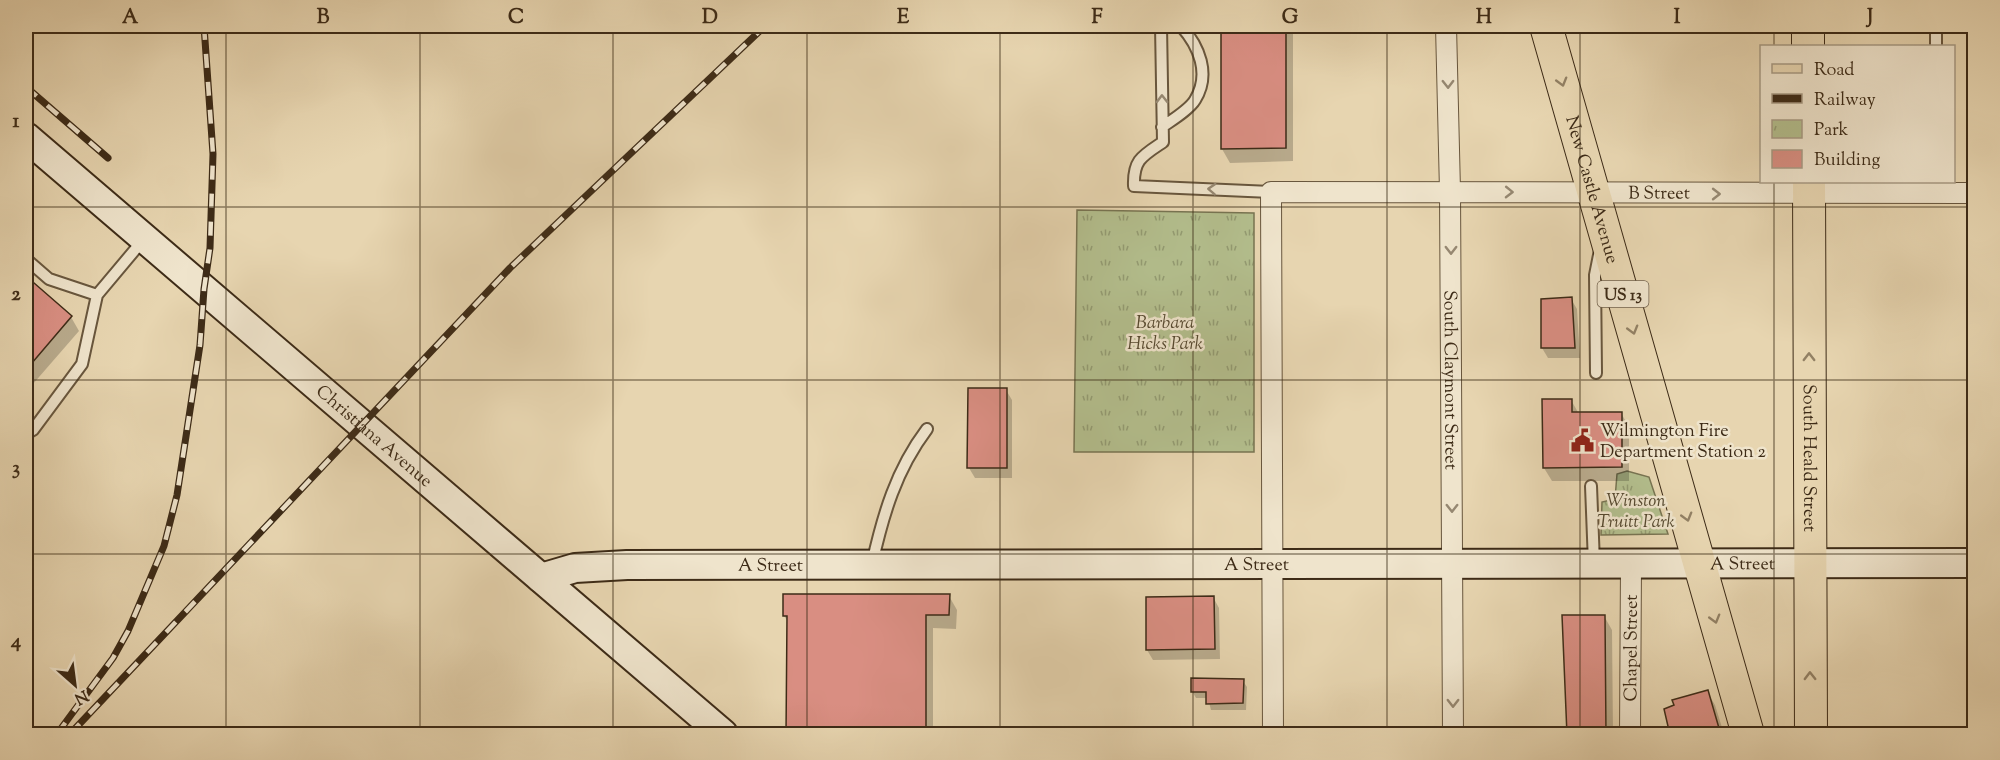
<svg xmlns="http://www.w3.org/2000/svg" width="2000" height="760" viewBox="0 0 2000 760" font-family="'Sorts Mill Goudy',serif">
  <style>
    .park { fill: url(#park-tufts); stroke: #787452; stroke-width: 1.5 }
    .shadow { fill: #0003 }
    .building { fill: #d98e82; stroke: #3d2b17; stroke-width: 1.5 }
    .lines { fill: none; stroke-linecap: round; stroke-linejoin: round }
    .lane-casing { stroke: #68563d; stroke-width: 14 }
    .street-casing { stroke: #68563d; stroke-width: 22 }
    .secondary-casing { stroke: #3d2b17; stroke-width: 32 }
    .primary-casing { stroke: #3d2b17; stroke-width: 34 }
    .lane { stroke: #efe4cc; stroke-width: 10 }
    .street { stroke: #efe4cc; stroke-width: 20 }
    .secondary { stroke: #efe4cc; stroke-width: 28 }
    .primary { stroke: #e7d5b0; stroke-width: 32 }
    .rail-casing { stroke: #3d2b17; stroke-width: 7 }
    .rail { stroke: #efe4cc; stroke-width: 4.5; stroke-dasharray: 14; stroke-linecap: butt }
    .oneway { stroke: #928064 }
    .oneway2 { stroke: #968872 }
    .grid { fill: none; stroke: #3d2b17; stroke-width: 1.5; stroke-opacity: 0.55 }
    .labels { text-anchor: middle; stroke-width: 5; stroke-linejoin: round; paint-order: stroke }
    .shield { fill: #efe4cc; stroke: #72624d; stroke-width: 1.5 }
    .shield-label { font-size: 16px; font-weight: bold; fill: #3d2b17 }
    .street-label { font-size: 18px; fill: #3d2b17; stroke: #efe4cc }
    .park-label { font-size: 18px; font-style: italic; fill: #55482f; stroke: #efe4cc }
    .poi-label { font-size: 18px; fill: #3d2b17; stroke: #efe4cc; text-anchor: start }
    .neatline { fill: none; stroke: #3d2b17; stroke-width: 2 }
    .grid-label { font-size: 20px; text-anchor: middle; font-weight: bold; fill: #3d2b17 }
  </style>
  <defs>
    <pattern id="park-tufts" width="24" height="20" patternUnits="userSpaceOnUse" patternTransform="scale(1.5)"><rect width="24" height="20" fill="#b3be8d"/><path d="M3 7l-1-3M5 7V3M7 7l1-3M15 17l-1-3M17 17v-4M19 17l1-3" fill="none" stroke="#939b72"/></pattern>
  </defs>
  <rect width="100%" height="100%" fill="#e7d5b0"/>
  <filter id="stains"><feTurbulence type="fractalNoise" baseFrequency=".00333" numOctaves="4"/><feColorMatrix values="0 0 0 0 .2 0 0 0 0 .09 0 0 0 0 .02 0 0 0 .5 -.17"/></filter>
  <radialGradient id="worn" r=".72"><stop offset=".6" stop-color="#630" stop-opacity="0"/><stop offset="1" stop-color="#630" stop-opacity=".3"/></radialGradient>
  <path class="park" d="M1077,210L1254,213V452H1074Z
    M1627,471L1649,477L1668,534L1601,535L1602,502L1615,499L1617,474Z"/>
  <path class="shadow" d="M1222,26H1293V161L1230,163L1222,149Z
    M26,278L71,317L79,331L26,392Z
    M1571,299L1577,309L1580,358H1548L1542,348L1543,301Z
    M1006,390L1012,400V478H975L969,468Z
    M1571,400L1579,414L1621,413L1629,427V481H1552L1544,468Z
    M949,596L957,610L956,629L933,628V734H788L789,623L784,616Z
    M1213,597L1219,608L1220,659L1153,660L1147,650Z
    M1604,616L1612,630L1613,734H1568Z
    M1243,681L1247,687L1246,710H1211L1208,698H1196L1192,691Z
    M1707,692L1715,705L1724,734H1672Z"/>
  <path class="building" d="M1221,26H1286V148L1221,149Z
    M26,276L72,316L26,370Z
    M1572,297L1575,348H1541V299Z
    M968,388H1007V468H967Z
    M1542,399H1572V412H1622V467L1543,468Z
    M783,594H950L949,615H926V735H786L787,616H783Z
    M1214,596L1215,649L1146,650V597Z
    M1562,615H1605L1606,735H1567Z
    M1191,678L1244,679L1243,703L1206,704V692H1191Z
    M1708,690L1721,735H1670L1664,709L1674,705L1672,700Z"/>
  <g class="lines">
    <defs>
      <path id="lane" d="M1161,26L1163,142C1142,156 1133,160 1134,186L1271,192
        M1936,46V26
        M1162,127C1172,120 1189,110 1195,100C1211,74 1199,46 1181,26
        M26,259L49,279L97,295L144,239
        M1596,373L1595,275L1600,250
        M26,434L33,430L82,364L97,295
        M1591,486L1594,563
        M872,564C883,515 896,470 927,429"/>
      <g id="street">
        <path id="s1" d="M1446,26L1450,191L1453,734"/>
        <path id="s2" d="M1273,734L1271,192L1974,193"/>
        <path id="s3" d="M1630,734L1631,564"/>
      </g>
      <g id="secondary">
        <path id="s4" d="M26,137L723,734"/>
        <path id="s5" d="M541,578L575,568L627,565L1974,563"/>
      </g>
      <g id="primary">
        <path id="s6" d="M1546,26L1748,734"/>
        <path d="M1808,26V46"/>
        <path id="s7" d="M1809,182L1811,734"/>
      </g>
    </defs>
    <use href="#lane" class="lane-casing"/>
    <use href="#street" class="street-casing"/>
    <use href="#secondary" class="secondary-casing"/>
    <use href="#primary" class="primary-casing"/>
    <use href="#lane" class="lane"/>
    <use href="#street" class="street"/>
    <use href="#secondary" class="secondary"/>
    <use href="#primary" class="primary"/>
    <defs>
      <path id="rail" d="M26,87L108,158
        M57,734L113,658L128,631L164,546L177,495L200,345L204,289L210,248L213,154L204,26
        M70,734L510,268L765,26"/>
    </defs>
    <use href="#rail" class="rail-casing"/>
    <use href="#rail" class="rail"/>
  </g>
  <defs><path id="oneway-chevron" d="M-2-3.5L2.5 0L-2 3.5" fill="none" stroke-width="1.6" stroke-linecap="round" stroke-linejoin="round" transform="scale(1.5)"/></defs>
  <g class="oneway">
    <use href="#oneway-chevron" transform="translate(1562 82) rotate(74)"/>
    <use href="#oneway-chevron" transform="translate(1633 330) rotate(74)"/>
    <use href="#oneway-chevron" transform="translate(1809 357) rotate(-90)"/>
    <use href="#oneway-chevron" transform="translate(1687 517) rotate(74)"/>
    <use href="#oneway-chevron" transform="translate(1715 619) rotate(74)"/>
    <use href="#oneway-chevron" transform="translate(1810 676) rotate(-91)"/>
  </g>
  <g class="oneway2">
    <use href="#oneway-chevron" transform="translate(1448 84) rotate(89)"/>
    <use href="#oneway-chevron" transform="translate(1162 99) rotate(-91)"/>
    <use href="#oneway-chevron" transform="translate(1212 189) rotate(-177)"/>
    <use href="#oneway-chevron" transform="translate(1509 192) rotate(1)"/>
    <use href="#oneway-chevron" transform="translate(1716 194)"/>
    <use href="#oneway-chevron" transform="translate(1451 250) rotate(90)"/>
    <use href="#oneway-chevron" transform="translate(1452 508) rotate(90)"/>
    <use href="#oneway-chevron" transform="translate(1453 703) rotate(90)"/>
  </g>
  <path class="grid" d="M226,26V734M420,26V734M613,26V734M807,26V734M1000,26V734M1193,26V734M1387,26V734M1580,26V734M1774,26V46M1774,182V734M26,207H1974M26,380H1974M26,554H1974"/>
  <defs>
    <symbol id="civic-bare" viewBox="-9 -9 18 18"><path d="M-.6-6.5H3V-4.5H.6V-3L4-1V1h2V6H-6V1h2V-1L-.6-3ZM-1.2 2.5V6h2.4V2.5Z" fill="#8f2418" stroke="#efe4cc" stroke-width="2.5" paint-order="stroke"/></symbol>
  </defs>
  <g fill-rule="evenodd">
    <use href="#civic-bare" x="1566" y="424" width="33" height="33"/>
  </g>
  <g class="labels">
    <rect class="shield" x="1597.5" y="281" width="51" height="26" rx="4.5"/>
    <g class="shield-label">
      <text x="1623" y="300">US 13</text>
    </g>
    <g class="street-label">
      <text dy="6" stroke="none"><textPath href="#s6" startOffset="170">New Castle Avenue</textPath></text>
      <text dy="6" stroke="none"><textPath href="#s2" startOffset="930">B Street</textPath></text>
      <text dy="6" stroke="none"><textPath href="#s1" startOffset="354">South Claymont Street</textPath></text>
      <text dy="6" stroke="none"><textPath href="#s4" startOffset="459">Christiana Avenue</textPath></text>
      <text dy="6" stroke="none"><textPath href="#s7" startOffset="276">South Heald Street</textPath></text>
      <text dy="6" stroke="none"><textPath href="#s5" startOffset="1203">A Street</textPath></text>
      <text dy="6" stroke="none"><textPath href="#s5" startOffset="231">A Street</textPath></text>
      <text dy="6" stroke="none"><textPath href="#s5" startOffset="717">A Street</textPath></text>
      <text dy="6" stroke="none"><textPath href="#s3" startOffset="86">Chapel Street</textPath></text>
    </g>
    <g class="park-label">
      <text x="1165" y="328">Barbara<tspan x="1165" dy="21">Hicks Park</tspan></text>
      <text x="1636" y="506">Winston<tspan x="1636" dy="21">Truitt Park</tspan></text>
    </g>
    <g class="poi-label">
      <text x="1600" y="436">Wilmington Fire<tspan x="1600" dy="21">Department Station 2</tspan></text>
    </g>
  </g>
  <rect width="2000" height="760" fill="none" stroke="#e7d5b0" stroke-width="66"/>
  <rect x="1760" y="45" width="195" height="138" fill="#efe4cc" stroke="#a89a84" stroke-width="1.5"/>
  <rect x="1772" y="64" width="30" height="9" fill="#e7d5b0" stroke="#a89a84" stroke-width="1.5"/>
  <text x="1814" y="75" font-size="18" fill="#3d2b17">Road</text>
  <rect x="1772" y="94" width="30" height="9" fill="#3d2b17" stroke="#a89a84" stroke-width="1.5"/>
  <text x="1814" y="105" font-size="18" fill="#3d2b17">Railway</text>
  <rect x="1772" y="120" width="30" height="18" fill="url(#park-tufts)" stroke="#a89a84" stroke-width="1.5"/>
  <text x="1814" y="135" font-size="18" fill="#3d2b17">Park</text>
  <rect x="1772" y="150" width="30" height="18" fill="#d98e82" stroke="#a89a84" stroke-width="1.5"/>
  <text x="1814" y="165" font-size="18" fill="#3d2b17">Building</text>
  <g transform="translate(75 685) rotate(152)" stroke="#efe4cc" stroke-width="4.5" paint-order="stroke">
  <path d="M0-4.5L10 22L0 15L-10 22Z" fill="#3d2b17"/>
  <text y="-9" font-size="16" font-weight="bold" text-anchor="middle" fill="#3d2b17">N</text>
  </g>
  <rect x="33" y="33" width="1934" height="694" class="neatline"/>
  <g class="grid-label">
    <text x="130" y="23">A</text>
    <text x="323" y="23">B</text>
    <text x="516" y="23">C</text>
    <text x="710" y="23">D</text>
    <text x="903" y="23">E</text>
    <text x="1097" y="23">F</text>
    <text x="1290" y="23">G</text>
    <text x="1484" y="23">H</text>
    <text x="1677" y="23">I</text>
    <text x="1870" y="23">J</text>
    <text x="16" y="127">1</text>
    <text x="16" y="300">2</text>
    <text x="16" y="474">3</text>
    <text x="16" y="647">4</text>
  </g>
  <rect width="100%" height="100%" filter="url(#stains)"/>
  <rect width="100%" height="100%" fill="url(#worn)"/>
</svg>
